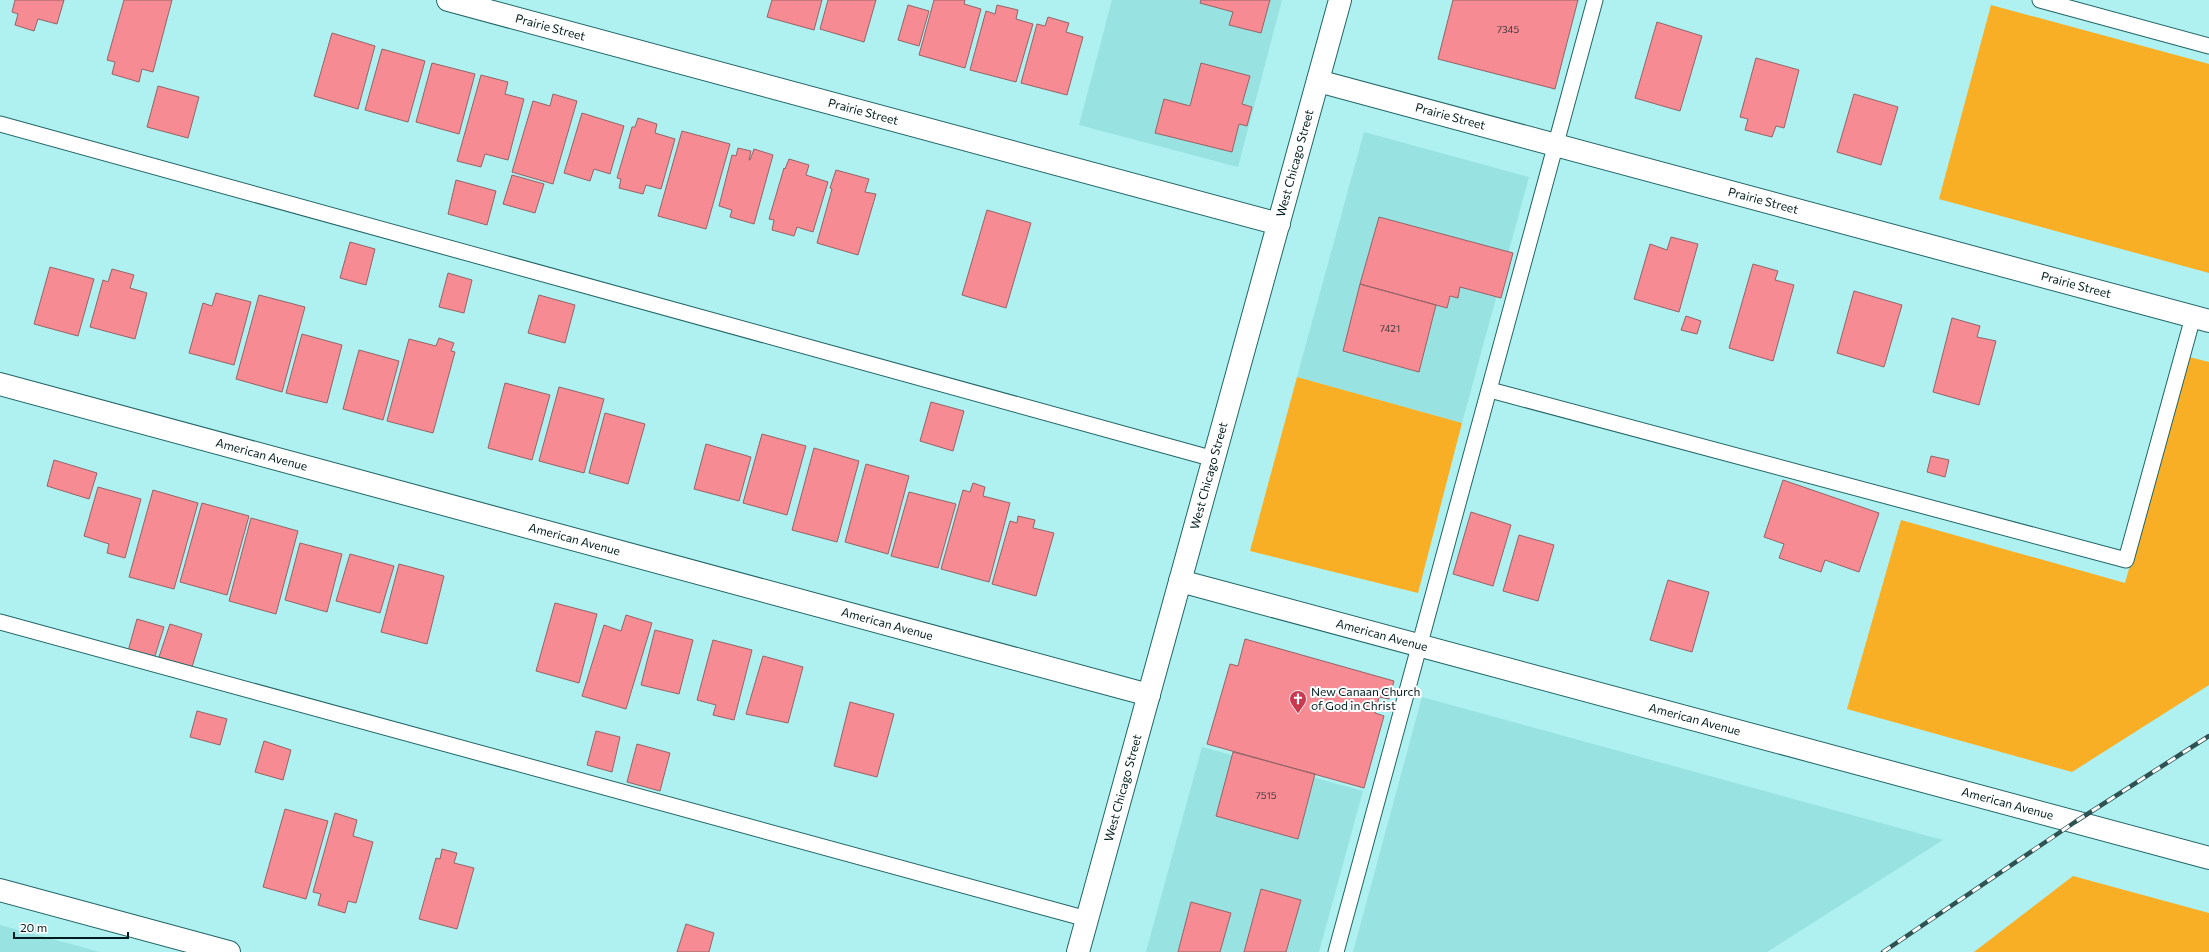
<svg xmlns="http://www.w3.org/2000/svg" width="2209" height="952" viewBox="0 0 2209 952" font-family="Commissioner,sans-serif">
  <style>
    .built { fill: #98e2e2 }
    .green { fill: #f9af25 }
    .building { fill: #f68b93; stroke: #956366 }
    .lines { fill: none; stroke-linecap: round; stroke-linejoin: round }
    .lane-casing { stroke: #236566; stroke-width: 17 }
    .street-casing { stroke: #236566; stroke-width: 24 }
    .secondary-casing { stroke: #236566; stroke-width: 24 }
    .lane { stroke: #fff; stroke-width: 15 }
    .street { stroke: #fff; stroke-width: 22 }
    .secondary { stroke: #fff; stroke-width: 22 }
    .rail-casing { stroke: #2f5353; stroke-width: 4.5 }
    .rail { stroke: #fff; stroke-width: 3; stroke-dasharray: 9; stroke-linecap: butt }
    .labels { text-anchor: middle; stroke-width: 4; stroke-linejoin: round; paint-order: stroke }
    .number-label { font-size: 10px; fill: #40383b }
    .street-label { font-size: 12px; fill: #031d1e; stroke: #fff }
    .poi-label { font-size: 12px; fill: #031d1e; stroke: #fff; text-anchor: start }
  </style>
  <rect width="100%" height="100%" fill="#aff0f0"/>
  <path class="built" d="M1112,0H1282L1238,167L1079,125Z
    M1364,132L1529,177L1462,423L1297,377Z
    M1422,697L1943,840L1767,952H1353Z
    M1202,747L1363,791L1319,952H1146Z
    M0,925L100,952H0Z"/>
  <path class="green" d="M1991,5L2209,64V273L1939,199Z
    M2189,357L2209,362V685L2072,772L1847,709L1901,520L2125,583Z
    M1297,377L1462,423L1418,593L1250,551Z
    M2073,876L2209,913V952H1974Z"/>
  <path class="building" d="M15,0H64L57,24L38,19L34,31L15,25L18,14L12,12Z
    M124,0H172L153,72L142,69L139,82L112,74L115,62L107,60Z
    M772,0H822L814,30L767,17Z
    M828,0H876L864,42L820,29Z
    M934,0H965L964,4L981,9L965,68L919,55Z
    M1201,0H1270L1261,33L1229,25L1233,12L1200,3Z
    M1453,0H1578L1555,89L1438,59Z
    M908,5L929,11L919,46L898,40Z
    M997,5L1018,10L1016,19L1033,24L1016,82L970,70L986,11L995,14Z
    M1048,17L1069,23L1066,32L1083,37L1067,95L1021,83L1037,24L1045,26Z
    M1657,22L1702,36L1680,111L1635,98Z
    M332,33L375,46L358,109L314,96Z
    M382,49L425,61L408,122L365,110Z
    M1756,58L1799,70L1784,128L1776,126L1772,137L1745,130L1748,119L1740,117Z
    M432,63L475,74L459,134L416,122Z
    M1201,63L1250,76L1242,104L1252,107L1247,126L1239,124L1232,152L1155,133L1164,99L1190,106Z
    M481,75L508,82L505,94L524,99L508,160L485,154L481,167L457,161Z
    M158,86L199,97L188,138L147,127Z
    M553,94L577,101L553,184L512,172L533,101L550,106Z
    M1854,94L1898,107L1881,165L1837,152Z
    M582,113L624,126L610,174L594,169L590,181L564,173Z
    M638,118L657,124L655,133L675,139L661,189L646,185L643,194L619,188L621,179L617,178L632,127H635Z
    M682,131L730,144L706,229L658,216Z
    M738,148L751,151L749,160H750L754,149L773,155L754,224L730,217L732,210L719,206L732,155L736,156Z
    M789,159L809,165L806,175L828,182L813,232L797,227L794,236L772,230L774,220L769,219L784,168L785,169Z
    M836,170L869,179L865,192L876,194L858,255L817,243L832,189L830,188Z
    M512,175L544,184L535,213L503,204Z
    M456,180L496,191L487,225L448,214Z
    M987,210L1031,223L1006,308L962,295Z
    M1379,217L1513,253L1501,298L1460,287L1458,298L1450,296L1447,308L1360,284Z
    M1671,237L1698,244L1679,312L1634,299L1650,244L1667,250Z
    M350,242L375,249L366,285L340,278Z
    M1753,264L1778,271L1775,280L1794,285L1773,361L1729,348Z
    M50,267L94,279L78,336L34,324Z
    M112,269L134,275L130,288L147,293L135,339L90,327L103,280L108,282Z
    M448,273L472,280L464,313L439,307Z
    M1360,284L1436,305L1419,372L1343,351Z
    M1854,291L1902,305L1884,367L1837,353Z
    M216,293L251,302L234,365L189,353L203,303L212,306Z
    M259,295L305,307L282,392L236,379Z
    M539,295L575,305L565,343L528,333Z
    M1686,316L1701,321L1697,334L1681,330Z
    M1952,318L1980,326L1977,337L1996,341L1979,405L1933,392Z
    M302,334L342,345L327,403L286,393Z
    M439,338L454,343L451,351L455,352L433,433L387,421L409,339L436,346Z
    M359,350L399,361L383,420L343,409Z
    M505,383L550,395L532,460L488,448Z
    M559,387L604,399L584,473L539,461Z
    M931,402L964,411L953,451L920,441Z
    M605,413L645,424L628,484L589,473Z
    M762,434L806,446L787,515L743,503Z
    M706,444L751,457L739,501L694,489Z
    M814,448L859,461L837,542L792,530Z
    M1931,456L1949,460L1945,477L1927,472Z
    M54,460L97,473L89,499L47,486Z
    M866,464L909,476L888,554L845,542Z
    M1783,480L1879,513L1859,572L1825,560L1821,572L1779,558L1784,544L1764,537Z
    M973,483L985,487L983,496L1010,503L989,582L941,569L963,490L970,492Z
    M98,487L141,499L125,558L107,553L109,544L84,536Z
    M153,490L198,503L174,589L129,577Z
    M909,492L956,504L938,568L891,556Z
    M202,503L249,516L227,595L180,582Z
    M1471,512L1511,525L1493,586L1453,574Z
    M1018,516L1035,520L1033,528L1054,533L1036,596L992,584L1010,521L1017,523Z
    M251,518L298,531L276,614L229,601Z
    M1519,535L1554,545L1538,601L1503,591Z
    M300,543L342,554L327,612L285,600Z
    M350,554L394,566L380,613L336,601Z
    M399,564L444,576L427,644L381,632Z
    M1668,580L1709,592L1692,652L1650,640Z
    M555,603L597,614L579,683L536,671Z
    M626,615L652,623L626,709L582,696L604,625L621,631Z
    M137,619L164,627L154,659L128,651Z
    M170,624L202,634L192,667L159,657Z
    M655,630L693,640L679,694L641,685Z
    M1245,639L1394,681L1389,699L1379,697L1375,713L1384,716L1364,788L1207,744L1230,664L1238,666Z
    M713,640L752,650L734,720L713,715L716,705L697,700Z
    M763,656L803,667L788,723L746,714Z
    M850,702L894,714L877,777L834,766Z
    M197,711L227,719L220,745L190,737Z
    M596,731L620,737L612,772L587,765Z
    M264,741L291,750L283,780L255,772Z
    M637,744L670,753L660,791L627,782Z
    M1233,752L1315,774L1298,839L1216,816Z
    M285,809L328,821L306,899L263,887Z
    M335,813L357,820L353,836L373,842L356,903L348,901L345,913L318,905L321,894L313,892Z
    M442,849L457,853L454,863L474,868L457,929L419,919L436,858L440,859Z
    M1261,889L1301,900L1286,952H1244Z
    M1191,902L1231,913L1220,952H1178Z
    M686,924L714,933L709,952H677Z"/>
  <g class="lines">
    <defs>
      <path id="lane" d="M2040,0L2209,46
        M0,124L1214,459
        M1490,390L2126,560L2193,317
        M0,622L1087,919
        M1336,952L1595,0"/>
      <g id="street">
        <path id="s1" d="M448,0L1279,224"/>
        <path id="s2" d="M1318,81L2209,321"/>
        <path id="s3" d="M0,384L1149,695"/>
        <path id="s4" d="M1180,581L2209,858"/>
        <path d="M0,890L229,952"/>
      </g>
      <g id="secondary">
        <path id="s5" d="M1078,952L1340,0"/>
      </g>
    </defs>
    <use href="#lane" class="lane-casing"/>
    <use href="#street" class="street-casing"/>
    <use href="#secondary" class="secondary-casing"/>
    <use href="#lane" class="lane"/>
    <use href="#street" class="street"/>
    <use href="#secondary" class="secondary"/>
    <defs>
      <path id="rail" d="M1883,952L2075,822L2209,736"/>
    </defs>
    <use href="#rail" class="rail-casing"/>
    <use href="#rail" class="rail"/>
  </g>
  <defs>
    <symbol id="church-pin" viewBox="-11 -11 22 30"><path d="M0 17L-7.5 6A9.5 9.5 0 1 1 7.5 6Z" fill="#c93950" stroke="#fff"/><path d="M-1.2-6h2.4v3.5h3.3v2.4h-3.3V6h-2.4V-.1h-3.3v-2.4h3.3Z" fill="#fff"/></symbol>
  </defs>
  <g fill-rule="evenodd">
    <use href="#church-pin" x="1288" y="689" width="20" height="27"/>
  </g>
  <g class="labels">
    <g class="number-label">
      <text x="1508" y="33">7345</text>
      <text x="1390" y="332">7421</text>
      <text x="1266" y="799">7515</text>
    </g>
    <g class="street-label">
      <text dy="4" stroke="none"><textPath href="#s1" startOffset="106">Prairie Street</textPath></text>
      <text dy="4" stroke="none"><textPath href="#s1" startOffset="430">Prairie Street</textPath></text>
      <text dy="4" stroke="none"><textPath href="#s2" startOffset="137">Prairie Street</textPath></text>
      <text dy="4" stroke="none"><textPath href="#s5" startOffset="818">West Chicago Street</textPath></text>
      <text dy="4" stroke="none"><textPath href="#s2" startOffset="461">Prairie Street</textPath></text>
      <text dy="4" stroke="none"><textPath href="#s2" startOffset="785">Prairie Street</textPath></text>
      <text dy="4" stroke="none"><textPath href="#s3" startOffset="271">American Avenue</textPath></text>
      <text dy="4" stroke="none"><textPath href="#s5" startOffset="494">West Chicago Street</textPath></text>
      <text dy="4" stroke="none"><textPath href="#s3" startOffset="595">American Avenue</textPath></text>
      <text dy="4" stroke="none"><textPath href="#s3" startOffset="919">American Avenue</textPath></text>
      <text dy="4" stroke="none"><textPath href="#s4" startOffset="209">American Avenue</textPath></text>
      <text dy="4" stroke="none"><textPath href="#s4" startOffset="533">American Avenue</textPath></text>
      <text dy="4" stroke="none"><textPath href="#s5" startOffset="170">West Chicago Street</textPath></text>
      <text dy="4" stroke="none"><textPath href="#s4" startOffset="857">American Avenue</textPath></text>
    </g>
    <g class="poi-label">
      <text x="1311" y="696">New Canaan Church<tspan x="1311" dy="14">of God in Christ</tspan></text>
    </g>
  </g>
  <path d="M14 932v6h114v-6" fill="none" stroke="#031d1e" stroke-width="2"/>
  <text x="20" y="932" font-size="12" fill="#031d1e" stroke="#ffffff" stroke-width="3" paint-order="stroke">20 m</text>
</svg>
